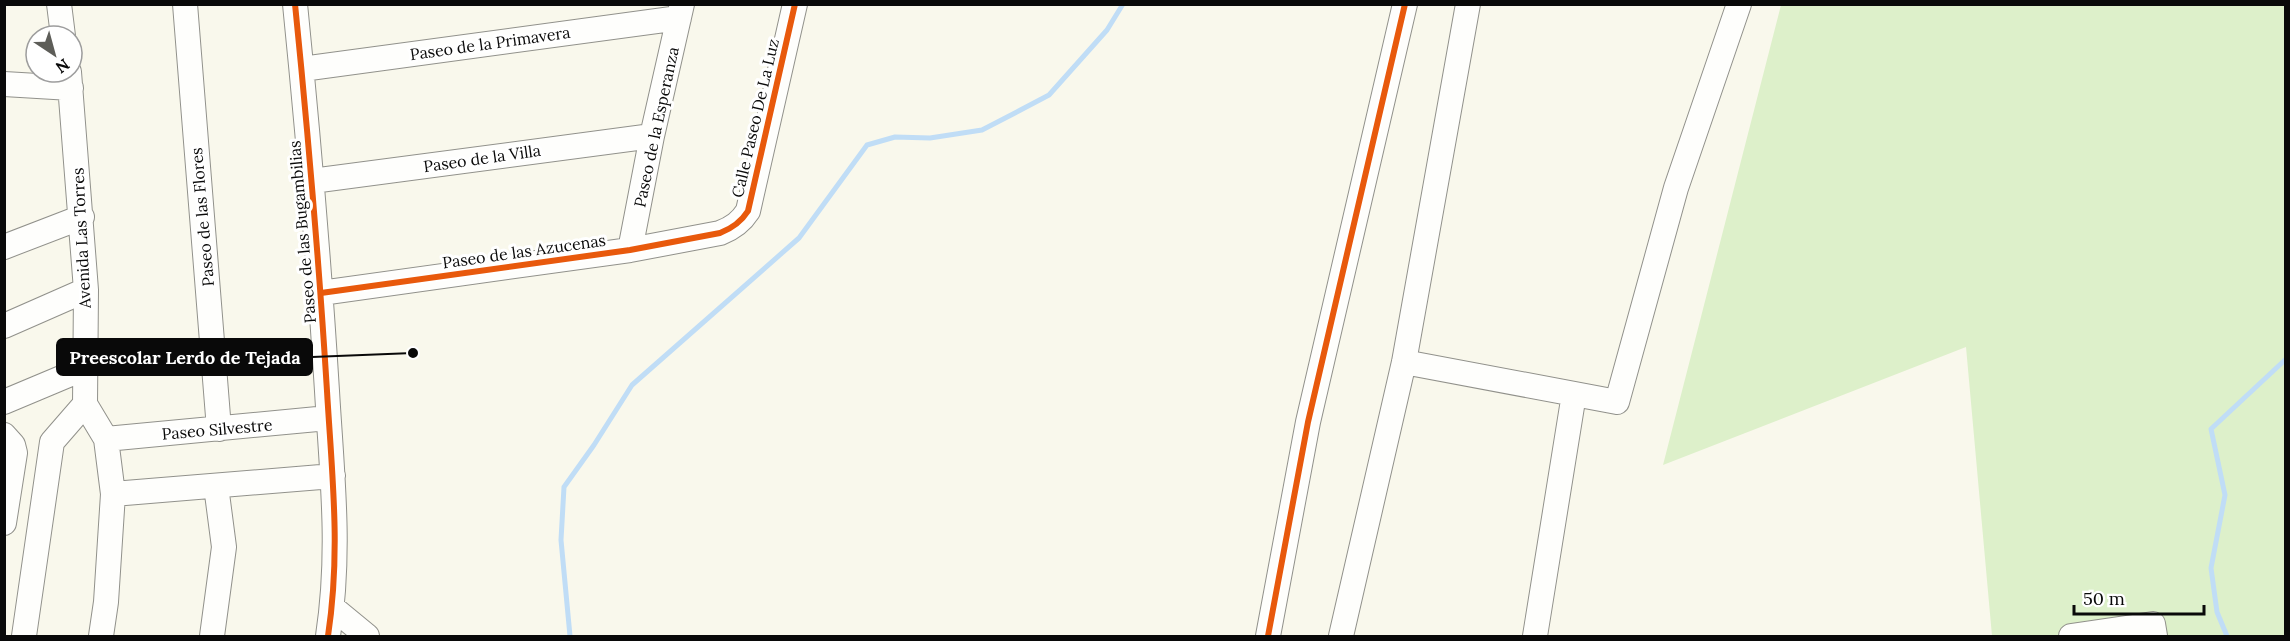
<svg xmlns="http://www.w3.org/2000/svg" width="2290" height="641" viewBox="0 0 2290 641" font-family="Lora,serif">
  <style>
    .green { fill: #ddf0ca }
    .lines { fill: none; stroke-linecap: round; stroke-linejoin: round }
    .stream { stroke: #c0ddf6; stroke-width: 5 }
    .minor-casing { stroke: #91918b; stroke-width: 26 }
    .minor { stroke: #fefefc; stroke-width: 24 }
    .cycleway-casing { stroke: #fff; stroke-width: 10 }
    .cycleway { stroke: #e8590c; stroke-width: 6 }
    .labels { text-anchor: middle; stroke-width: 6; stroke-linejoin: round; paint-order: stroke }
    .street-label { font-size: 16px; fill: #090909; stroke: #fff }
    .leader { fill: none; stroke: #090909; stroke-width: 2 }
    .callout-dot { fill: #090909; stroke: #fff; stroke-width: 2 }
    .callout { fill: #090909; stroke: #090909; stroke-width: 2 }
    .callout-label { font-size: 18px; text-anchor: middle; font-weight: bold; fill: #fff }
  </style>
  <rect width="100%" height="100%" fill="#f9f8ec"/>
  <path class="green" d="M1781,5H2285V636H1992L1966,347L1663,465Z"/>
  <g class="lines">
    <path class="stream" d="M570,636L561,540L564,487L594,445L632,385L799,238L867,145L895,137L930,138L982,130L1013,114L1049,95L1107,30L1123,4
      M2227,636L2217,612L2211,568L2225,495L2211,429L2286,359"/>
    <defs>
      <path id="minor" d="M59,4L63,36
        M185,4L219,429
        M295,4C308,133 319,262 327,391C332,476 341,550 328,636
        M302,69L679,18
        M69,72L86,290L85,404L106,439L113,494L106,602L101,636
        M4,84L71,88
        M312,181L652,136
        M4,247L82,217
        M630,250L652,136L682,4
        M321,293L630,250L720,233C733,228 741,222 748,211L795,4
        M4,326L86,290
        M1404,362L1617,402L1676,188L1739,4
        M4,402L85,368
        M4,435L13,445L15,453L4,523
        M106,439L328,418
        M113,494L333,476
        M333,608L367,636
        M24,636L52,442L85,404
        M212,636L224,547L216,486
        M1268,636L1308,422L1405,4
        M1341,636L1404,362L1468,4
        M1535,636L1574,394
        M2071,636L2153,624L2155,636"/>
    </defs>
    <use href="#minor" class="minor-casing"/>
    <use href="#minor" class="minor"/>
    <defs>
      <path id="cycleway" d="M295,4C308,133 319,262 327,391C332,476 341,550 328,636
        M321,293L630,250L720,233C733,228 741,222 748,211L795,4
        M1268,636L1308,422L1405,4"/>
    </defs>
    <use href="#cycleway" class="cycleway-casing"/>
    <use href="#cycleway" class="cycleway"/>
  </g>
  <g class="labels">
    <g class="street-label">
      <text transform="translate(490 43) rotate(-8)" y="6">Paseo de la Primavera</text>
      <text transform="translate(755 118) rotate(-77)" y="6">Calle Paseo De La Luz</text>
      <text transform="translate(656 127) rotate(-78)" y="6">Paseo de la Esperanza</text>
      <text transform="translate(482 158) rotate(-8)" y="6">Paseo de la Villa</text>
      <text transform="translate(202 217) rotate(-95)" y="6">Paseo de las Flores</text>
      <text transform="translate(302 232) rotate(-95)" y="6">Paseo de las Bugambilias</text>
      <text transform="translate(81 238) rotate(-93)" y="6">Avenida Las Torres</text>
      <text transform="translate(524 251) rotate(-8)" y="6">Paseo de las Azucenas</text>
      <text transform="translate(217 429) rotate(-5)" y="6">Paseo Silvestre</text>
    </g>
  </g>
  <path class="leader" d="M413 353L312 357"/>
  <circle class="callout-dot" cx="413" cy="353" r="6"/>
  <rect class="callout" x="57" y="339" width="255" height="36" rx="6"/>
  <g class="callout-label">
    <text x="185" y="364">Preescolar Lerdo de Tejada</text>
  </g>
  <rect width="2290" height="641" fill="none" stroke="#090909" stroke-width="12"/>
  <g transform="translate(54 54) rotate(144)"><circle r="28" fill="#ffffff" stroke="#9d9d9d" stroke-width="1.5"/>
  <path d="M0-4.5L10 22L0 15L-10 22Z" fill="#5d5d58"/>
  <text y="-9" font-size="16" font-weight="bold" text-anchor="middle" fill="#090909">N</text>
  </g>
  <path d="M2074 605v9h130v-9" fill="none" stroke="#090909" stroke-width="3"/>
  <text x="2083" y="605" font-size="18" fill="#090909" stroke="#ffffff" stroke-width="4.5" paint-order="stroke">50 m</text>
</svg>
